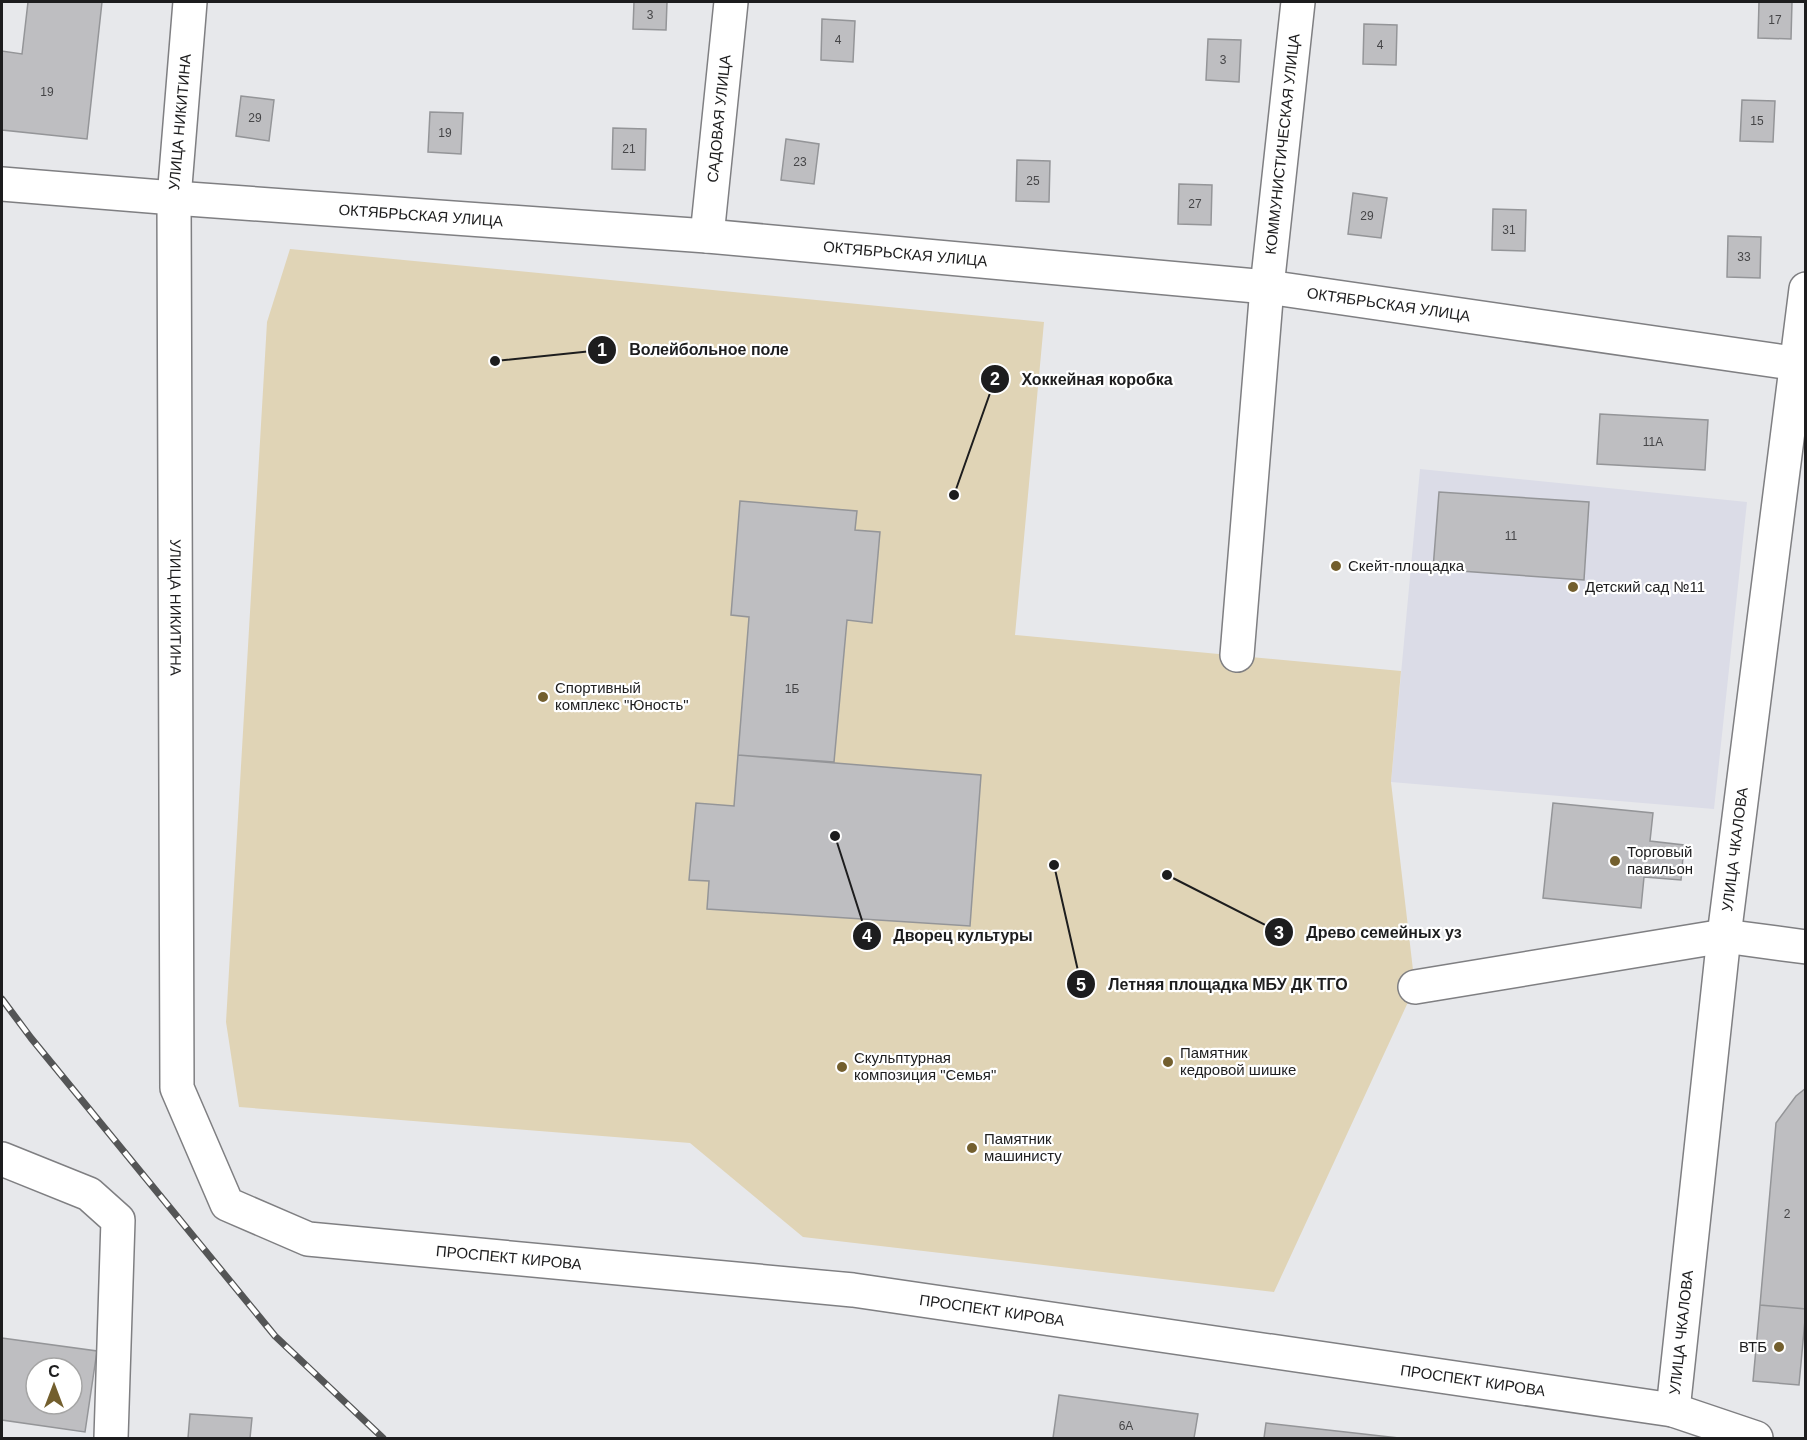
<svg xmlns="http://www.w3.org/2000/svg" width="1807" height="1440" viewBox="0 0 1807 1440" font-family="Arial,sans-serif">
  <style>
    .built { fill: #dbdce7 }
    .green { fill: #e0d4b6 }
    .building { fill: #bebec1; stroke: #949598; stroke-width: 1.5; fill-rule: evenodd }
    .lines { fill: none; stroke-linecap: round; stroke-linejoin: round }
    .minor-casing { stroke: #7f7f82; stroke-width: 36 }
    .minor { stroke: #fff; stroke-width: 33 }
    .rail-casing { stroke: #545556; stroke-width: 7 }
    .rail { stroke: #fff; stroke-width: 4.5; stroke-dasharray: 14; stroke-linecap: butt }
    .poi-dot { fill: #735f2e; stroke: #fff; stroke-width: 2 }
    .labels { text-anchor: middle; stroke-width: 4.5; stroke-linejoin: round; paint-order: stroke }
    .number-label { font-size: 12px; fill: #454547 }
    .street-label { font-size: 15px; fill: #1d1d1e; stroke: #fff }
    .poi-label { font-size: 15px; fill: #1d1d1e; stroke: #fff; text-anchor: start }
    .leader { fill: none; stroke: #1d1d1e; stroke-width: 2 }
    .callout-dot { fill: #1d1d1e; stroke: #fff; stroke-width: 2 }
    .mark-label { font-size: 18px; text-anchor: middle; font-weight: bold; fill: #fff }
    .callout-label { font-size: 16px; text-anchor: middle; font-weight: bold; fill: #1d1d1e; stroke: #fff; stroke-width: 4.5; stroke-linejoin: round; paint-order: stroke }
  </style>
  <rect width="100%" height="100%" fill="#e7e8eb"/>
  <path class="built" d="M1420,469L1747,502L1714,809L1391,782Z"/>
  <path class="green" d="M290,249L1044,322L1015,635L1401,671L1391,782L1415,987L1274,1292L803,1237L690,1143L239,1107L226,1022L267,322Z"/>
  <path class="building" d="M28,2H102L87,139L2,130V51L22,54Z
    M634,2H667L666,30L633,29Z
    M1759,2H1792L1791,39L1758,38Z
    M822,19L855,21L853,62L821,60Z
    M1364,24L1397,25L1396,65L1363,64Z
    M1208,39L1241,40L1239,82L1206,80Z
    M241,96L274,100L269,141L236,136Z
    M1742,100L1775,101L1773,142L1740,141Z
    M430,112L463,113L461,154L428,152Z
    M613,128L646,129L645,170L612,169Z
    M786,139L819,144L814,184L781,180Z
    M1017,160L1050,161L1049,202L1016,201Z
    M1179,184L1212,185L1211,225L1178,224Z
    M1353,193L1387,198L1381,238L1348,234Z
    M1493,209L1526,210L1525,251L1492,250Z
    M1728,236L1761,237L1760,278L1727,277Z
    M1600,414L1708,420L1705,470L1597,464Z
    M1439,492L1589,502L1584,580L1433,569Z
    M740,501L857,511L855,530L880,532L872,623L847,620L834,762L738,755L749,617L731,615Z
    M738,755L981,775L970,926L707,909L709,881L689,880L696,803L734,806Z
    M1553,803L1653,813L1650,841L1684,845L1681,880L1644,877L1641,908L1543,898Z
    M1806,1088V1309L1760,1305L1776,1123L1796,1096Z
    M1760,1305L1806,1309L1799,1385L1753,1381Z
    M2,1338L97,1351L85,1432L2,1420ZM36,1368H72V1404H36Z
    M1059,1395L1198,1414L1194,1438H1053Z
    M190,1414L252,1418L250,1438H188Z
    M1266,1423L1399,1438H1264Z"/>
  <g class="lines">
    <defs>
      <g id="minor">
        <path id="s1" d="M190,2L174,198L177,1088L227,1204L308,1239L853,1290L1673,1410L1756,1438"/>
        <path id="s2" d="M2,184L174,198L707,236L1267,287L1806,365"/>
        <path id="s3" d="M707,236L731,2"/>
        <path id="s4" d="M1237,655L1267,287L1298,2"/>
        <path d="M1415,987L1724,936L1806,947"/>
        <path d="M2,1159L89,1194L118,1220L111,1438"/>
        <path id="s5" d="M1673,1410L1724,936L1806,289"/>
      </g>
    </defs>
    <use href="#minor" class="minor-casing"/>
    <use href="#minor" class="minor"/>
    <defs>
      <path id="rail" d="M2,999L31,1038L275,1336L383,1438"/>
    </defs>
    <use href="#rail" class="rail-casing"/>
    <use href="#rail" class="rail"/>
  </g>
  <g class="poi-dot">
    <circle cx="1336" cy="566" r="6"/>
    <circle cx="1573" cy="587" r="6"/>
    <circle cx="543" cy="697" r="6"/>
    <circle cx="1615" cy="861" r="6"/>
    <circle cx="1168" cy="1062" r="6"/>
    <circle cx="842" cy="1067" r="6"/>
    <circle cx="972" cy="1148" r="6"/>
    <circle cx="1779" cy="1347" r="6"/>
  </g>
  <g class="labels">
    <g class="number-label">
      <text x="650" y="19">3</text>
      <text x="1775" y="24">17</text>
      <text x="838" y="44">4</text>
      <text x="1380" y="49">4</text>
      <text x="1223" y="64">3</text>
      <text x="47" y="96">19</text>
      <text x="255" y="122">29</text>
      <text x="1757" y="125">15</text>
      <text x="445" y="137">19</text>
      <text x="629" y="153">21</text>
      <text x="800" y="166">23</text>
      <text x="1033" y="185">25</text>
      <text x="1195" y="208">27</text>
      <text x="1367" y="220">29</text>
      <text x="1509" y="234">31</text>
      <text x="1744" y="261">33</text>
      <text x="1653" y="446">11А</text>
      <text x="1511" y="540">11</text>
      <text x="792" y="693">1Б</text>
      <text x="1787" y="1218">2</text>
      <text x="1126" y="1430">6А</text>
    </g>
    <g class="street-label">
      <text dy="5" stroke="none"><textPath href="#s3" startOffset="118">САДОВАЯ УЛИЦА</textPath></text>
      <text transform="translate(180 122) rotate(-85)" y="5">УЛИЦА НИКИТИНА</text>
      <text dy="5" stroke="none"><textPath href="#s4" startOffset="513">КОММУНИСТИЧЕСКАЯ УЛИЦА</textPath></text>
      <text dy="5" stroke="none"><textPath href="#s2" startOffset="420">ОКТЯБРЬСКАЯ УЛИЦА</textPath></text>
      <text dy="5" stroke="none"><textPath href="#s2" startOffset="906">ОКТЯБРЬСКАЯ УЛИЦА</textPath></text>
      <text dy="5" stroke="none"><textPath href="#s2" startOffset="1392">ОКТЯБРЬСКАЯ УЛИЦА</textPath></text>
      <text dy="5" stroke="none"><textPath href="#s1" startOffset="606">УЛИЦА НИКИТИНА</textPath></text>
      <text dy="5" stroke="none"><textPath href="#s5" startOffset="564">УЛИЦА ЧКАЛОВА</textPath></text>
      <text dy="5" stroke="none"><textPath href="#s1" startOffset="1503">ПРОСПЕКТ КИРОВА</textPath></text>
      <text dy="5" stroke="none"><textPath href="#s1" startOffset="1989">ПРОСПЕКТ КИРОВА</textPath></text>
      <text dy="5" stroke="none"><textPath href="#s5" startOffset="78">УЛИЦА ЧКАЛОВА</textPath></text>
      <text dy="5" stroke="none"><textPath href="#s1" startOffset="2475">ПРОСПЕКТ КИРОВА</textPath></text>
    </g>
    <g class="poi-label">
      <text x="1348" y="571">Скейт-площадка</text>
      <text x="1585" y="592">Детский сад №11</text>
      <text x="555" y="693">Спортивный<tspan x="555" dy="17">комплекс "Юность"</tspan></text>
      <text x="1627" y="857">Торговый<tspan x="1627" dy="17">павильон</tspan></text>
      <text x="1180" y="1058">Памятник<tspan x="1180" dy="17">кедровой шишке</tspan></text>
      <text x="854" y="1063">Скульптурная<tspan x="854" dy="17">композиция "Семья"</tspan></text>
      <text x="984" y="1144">Памятник<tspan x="984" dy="17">машинисту</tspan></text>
      <text x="1767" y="1352" text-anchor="end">ВТБ</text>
    </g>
  </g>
  <path class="leader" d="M495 361L602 350M954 495L995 379M1167 875L1279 932M835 836L867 936M1054 865L1081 984"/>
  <g class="callout-dot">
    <circle cx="495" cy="361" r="6"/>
    <circle cx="954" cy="495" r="6"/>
    <circle cx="1167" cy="875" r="6"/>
    <circle cx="835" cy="836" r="6"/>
    <circle cx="1054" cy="865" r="6"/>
    <circle cx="602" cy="350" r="15"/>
    <circle cx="995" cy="379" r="15"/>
    <circle cx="1279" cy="932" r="15"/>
    <circle cx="867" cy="936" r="15"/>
    <circle cx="1081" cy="984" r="15"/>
  </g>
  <g class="mark-label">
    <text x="602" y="356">1</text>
    <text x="995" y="385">2</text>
    <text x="1279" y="939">3</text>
    <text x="867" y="942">4</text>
    <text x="1081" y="991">5</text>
  </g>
  <g class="callout-label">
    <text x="709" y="355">Волейбольное поле</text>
    <text x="1097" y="385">Хоккейная коробка</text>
    <text x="1384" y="938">Древо семейных уз</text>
    <text x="963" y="941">Дворец культуры</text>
    <text x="1228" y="990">Летняя площадка МБУ ДК ТГО</text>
  </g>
  <rect width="1807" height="1440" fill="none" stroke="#1d1d1e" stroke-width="6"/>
  <g transform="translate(54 1386)"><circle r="28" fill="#ffffff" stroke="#a5a5a5" stroke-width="1.5"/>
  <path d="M0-4.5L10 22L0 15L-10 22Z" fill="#735f2e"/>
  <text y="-9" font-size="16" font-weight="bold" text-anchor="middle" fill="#1d1d1e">С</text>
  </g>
</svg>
